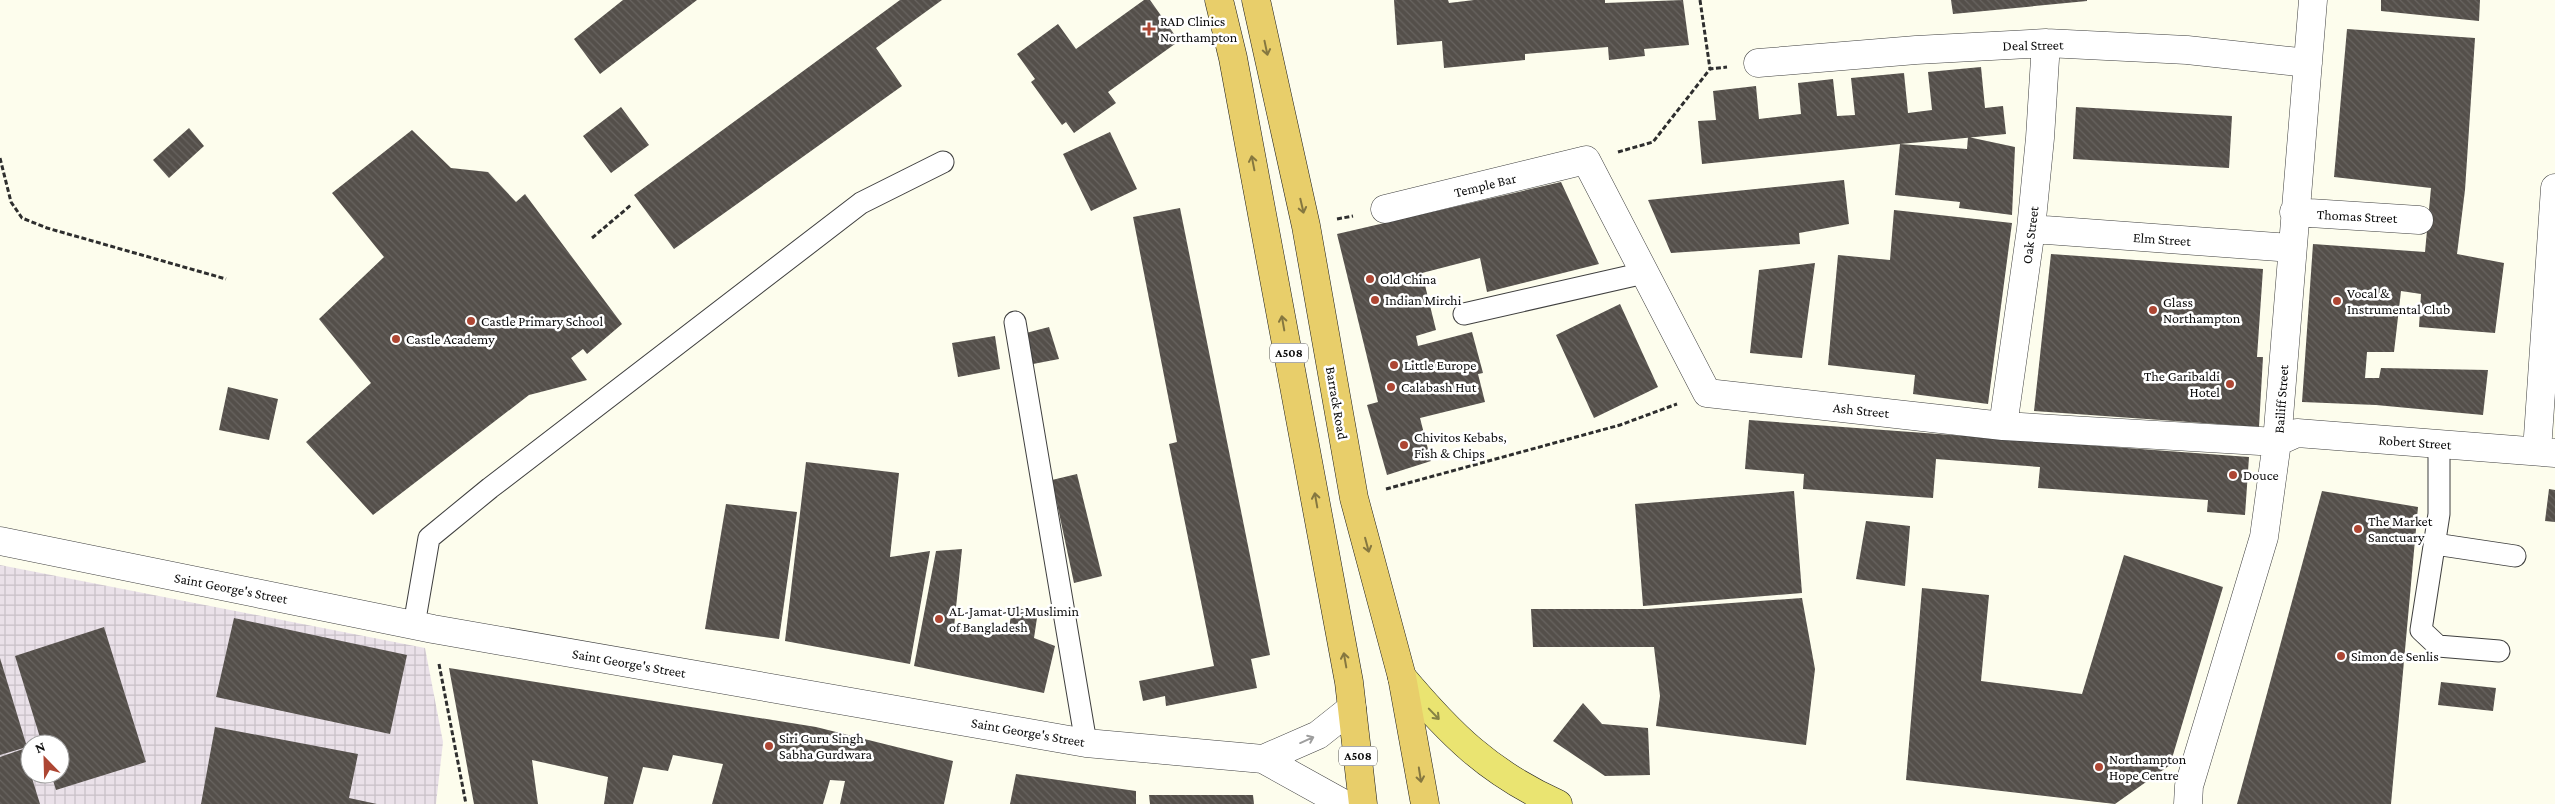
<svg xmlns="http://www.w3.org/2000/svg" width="2555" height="804" viewBox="0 0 2555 804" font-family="'Crimson Pro',serif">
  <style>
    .industrial { fill: url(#industrial-grid); fill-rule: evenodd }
    .building { fill: url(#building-back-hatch) }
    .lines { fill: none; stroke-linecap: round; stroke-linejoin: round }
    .service-casing { stroke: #3f3f3f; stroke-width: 23 }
    .minor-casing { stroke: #3f3f3f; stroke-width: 29 }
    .primary-casing { stroke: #1d1d1d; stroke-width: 29 }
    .trunk-casing { stroke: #1d1d1d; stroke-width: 29 }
    .path { stroke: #2e2e2e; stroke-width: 3; stroke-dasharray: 5 2.5; stroke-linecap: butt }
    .service { stroke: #fff; stroke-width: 21 }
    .minor { stroke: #fff; stroke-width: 28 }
    .primary { stroke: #eae471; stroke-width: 28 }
    .trunk { stroke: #e8ce6a; stroke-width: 28 }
    .oneway { stroke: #857740 }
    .oneway2 { stroke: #868344 }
    .oneway3 { stroke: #9e9e9e }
    .poi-dot { fill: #ad4633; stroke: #fff; stroke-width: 2 }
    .labels { text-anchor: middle; stroke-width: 5; stroke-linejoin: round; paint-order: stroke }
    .shield { fill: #fff; stroke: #555; stroke-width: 1 }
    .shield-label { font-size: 12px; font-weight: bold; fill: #0c0c0c }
    .poi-label { font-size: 14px; fill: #0c0c0c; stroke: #fff; text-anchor: start }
    .street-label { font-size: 14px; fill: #0c0c0c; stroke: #fff }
  </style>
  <defs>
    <pattern id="industrial-grid" width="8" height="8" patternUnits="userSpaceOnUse" patternTransform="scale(1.25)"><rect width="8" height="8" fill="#eae1e9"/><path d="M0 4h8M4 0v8" fill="none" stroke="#c8c0c7"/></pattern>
    <pattern id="building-back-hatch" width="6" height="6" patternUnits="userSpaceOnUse" patternTransform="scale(1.25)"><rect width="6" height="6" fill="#544f4a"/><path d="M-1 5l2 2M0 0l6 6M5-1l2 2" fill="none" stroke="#686460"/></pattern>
  </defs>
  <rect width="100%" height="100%" fill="#fdfded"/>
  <path class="industrial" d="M0,565L425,648L443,742L436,804H0ZM30,744H60V774H30Z"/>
  <path class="building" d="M623,0H697L600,74L574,39Z
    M900,0H942L876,48L902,86L674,249L634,195Z
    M1144,0H1150L1179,41L1108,92L1116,103L1074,133L1066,122L1062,125L1031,82L1035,79L1017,54L1058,24L1076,49Z
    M1394,0H1448L1449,3L1474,0H1605V3L1683,0L1689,45L1644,49L1645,56L1609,60L1608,47L1525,54V60L1444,68L1442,41L1397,45Z
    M1951,0H2087V1L1953,14Z
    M2381,0H2480L2479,21L2381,11Z
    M2347,29L2475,38L2465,190L2457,254L2504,263L2495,333L2419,327L2421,294L2401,291L2394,352H2367L2365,378H2379L2381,368L2488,370L2483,415L2376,405L2302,402L2313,244L2425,252L2431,188L2334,177Z
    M1981,67L1985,108L2003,106L2006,134L1965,138L1900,144L1967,149L1968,137L2015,147L2012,215L1959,208L1960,202L1895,195L1900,144L1702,164L1698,121L1716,120L1713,91L1756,86L1759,119L1801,114L1798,83L1833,79L1837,116L1855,115L1851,78L1904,73L1908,113L1932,110L1928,72Z
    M621,107L649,145L611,173L583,136Z
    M2076,107L2232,116L2229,168L2073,159Z
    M189,128L204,146L169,178L153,160Z
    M412,130L451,168L488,172L516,202L525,194L622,324L587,354L583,349L571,358L587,380L529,395L373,515L306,442L371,383L319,319L384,257L332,193Z
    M1110,132L1137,189L1091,211L1063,154Z
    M1844,180L1849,224L1799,233L1800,244L1671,253L1648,200Z
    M1561,182L1599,264L1487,292L1480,258L1422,273L1436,330L1416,336L1418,346L1472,332L1483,373L1478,374L1485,402L1420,418L1431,461L1387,475L1367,405L1378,402L1337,234Z
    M1180,208L1270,655L1251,659L1257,688L1166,706L1165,696L1143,701L1139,681L1214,666L1169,444L1177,442L1133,217Z
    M1894,210L2012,223L1988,404L1913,394L1915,375L1828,365L1838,255L1890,260Z
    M2051,254L2263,269L2257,357H2263L2259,427L2034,411Z
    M1815,263L1802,358L1750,353L1759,270Z
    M1620,304L1658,387L1594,418L1556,335Z
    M1049,327L1059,359L1033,364L1026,333Z
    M995,336L1000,369L958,377L952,343Z
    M228,387L278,399L269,440L219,430Z
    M1749,420L2249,457L2245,515L2207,512L2208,500L2038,488L2040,467L1936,459L1933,498L1803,489L1804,474L1745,469Z
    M806,462L899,473L890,557L930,551L910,664L785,641Z
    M1077,474L1102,576L1074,583L1052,480Z
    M2549,489L2555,490V522L2545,521Z
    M1794,491L1802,593L1643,606L1635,504Z
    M2322,491L2418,507L2391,804H2237Z
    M726,504L797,512L779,639L705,629Z
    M1866,521L1910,526L1905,586L1856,579Z
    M962,549L954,627L1007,634L1013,608L1038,611L1034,638L1055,646L1044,693L914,666L936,551Z
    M2124,555L2223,587L2170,765L2115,804L1906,780L1922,588L1989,595L1981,681L2082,694Z
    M1802,598L1815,669L1806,745L1656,726L1660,696L1654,647H1533L1531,609H1648Z
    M234,618L407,655L390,734L216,697Z
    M104,627L146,762L56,790L51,774H60V744H42L15,656Z
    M0,658L27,747L0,755Z
    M449,668L816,727L953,761L944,804H840L845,781L830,780L823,804H712L723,764L673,755L668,771L643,767L633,804H604L608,777L532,760L538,804H474Z
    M2441,682L2496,688L2493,711L2438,705Z
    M1583,703L1602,724L1648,728L1650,775L1605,776L1553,741Z
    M215,727L358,754L349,798L377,804H201Z
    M23,749L40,804H0V757Z
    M1016,774L1136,791V804H1010Z
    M1149,795H1253L1254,804H1150Z"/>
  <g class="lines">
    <defs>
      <path id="service" d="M1464,314L1644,273
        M1015,322L1086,743
        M2439,444V514L2421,630L2438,646L2499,651
        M2435,544L2515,556
        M414,625L429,538L490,488L861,203L943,162"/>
      <path id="minor" d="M1758,63L1916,50L2046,43L2187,50L2308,63
        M1385,209L1586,160L1707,393L2003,426L2277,442L2297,433L2555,453
        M2294,212L2419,220
        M2031,229L2292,248
        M2003,426L2031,229L2040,138L2046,43
        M2537,451L2555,188
        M0,541L433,629L1086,743L1263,759L1344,804
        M1263,759L1318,735L1352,708
        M2188,804L2189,786L2264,537L2277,442L2313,0"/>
      <path id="primary" d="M1402,677C1450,734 1489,773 1558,804"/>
      <path id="trunk" d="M1219,0L1233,58L1349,682L1363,804
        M1256,0L1306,226L1354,498L1402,677L1425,804"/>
    </defs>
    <use href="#service" class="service-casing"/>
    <use href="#minor" class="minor-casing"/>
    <use href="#primary" class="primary-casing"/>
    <use href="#trunk" class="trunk-casing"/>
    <path class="path" d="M1700,0L1710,69
      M1618,152L1653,142L1710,69L1727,67
      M0,158L11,202L22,218L47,228L226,279
      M1337,219L1353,216
      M592,238L631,205
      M1386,489L1620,425L1677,404
      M439,664L466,804"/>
    <use href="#service" class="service"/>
    <use href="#minor" class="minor"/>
    <use href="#primary" class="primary"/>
    <use href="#trunk" class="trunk"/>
  </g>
  <defs><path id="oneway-shaft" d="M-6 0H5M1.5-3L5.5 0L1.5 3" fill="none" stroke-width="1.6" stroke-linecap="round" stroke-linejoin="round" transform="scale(1.25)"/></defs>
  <g class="oneway">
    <use href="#oneway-shaft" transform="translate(1266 48) rotate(78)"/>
    <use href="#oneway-shaft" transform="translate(1253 163) rotate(-101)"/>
    <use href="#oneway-shaft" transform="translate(1302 206) rotate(77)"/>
    <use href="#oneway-shaft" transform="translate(1283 323) rotate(-100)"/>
    <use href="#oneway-shaft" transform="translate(1316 500) rotate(-100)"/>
    <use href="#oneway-shaft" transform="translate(1367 545) rotate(75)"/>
    <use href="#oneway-shaft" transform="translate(1345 660) rotate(-100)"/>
    <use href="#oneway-shaft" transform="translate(1420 775) rotate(81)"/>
  </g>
  <use class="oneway2" href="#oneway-shaft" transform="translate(1434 714) rotate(46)"/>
  <use class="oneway3" href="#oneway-shaft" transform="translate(1307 740) rotate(-24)"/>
  <g class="poi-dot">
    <path d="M1146.5 21.5h5v5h5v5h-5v5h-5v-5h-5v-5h5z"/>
    <circle cx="1370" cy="279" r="5"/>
    <circle cx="1375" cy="300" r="5"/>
    <circle cx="2337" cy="301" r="5"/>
    <circle cx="2153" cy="310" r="5"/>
    <circle cx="471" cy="321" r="5"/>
    <circle cx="396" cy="339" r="5"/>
    <circle cx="1394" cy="365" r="5"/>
    <circle cx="2230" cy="384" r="5"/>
    <circle cx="1391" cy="387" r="5"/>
    <circle cx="1404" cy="445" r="5"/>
    <circle cx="2233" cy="475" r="5"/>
    <circle cx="2358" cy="529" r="5"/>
    <circle cx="939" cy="619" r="5"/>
    <circle cx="2341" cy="656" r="5"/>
    <circle cx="769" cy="746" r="5"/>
    <circle cx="2099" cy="767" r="5"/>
  </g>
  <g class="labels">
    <g class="shield">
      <rect x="1270" y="343.5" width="38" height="19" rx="4"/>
      <rect x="1339" y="746.5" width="38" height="19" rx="4"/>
    </g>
    <g class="shield-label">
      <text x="1289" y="357">A508</text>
      <text x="1358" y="760">A508</text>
    </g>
    <g class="poi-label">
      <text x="1160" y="26">RAD Clinics<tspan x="1160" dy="16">Northampton</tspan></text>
      <text x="1380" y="284">Old China</text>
      <text x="2347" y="298">Vocal &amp;<tspan x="2347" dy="16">Instrumental Club</tspan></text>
      <text x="1385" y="305">Indian Mirchi</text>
      <text x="2163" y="307">Glass<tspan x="2163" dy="16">Northampton</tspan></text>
      <text x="481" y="326">Castle Primary School</text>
      <text x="406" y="344">Castle Academy</text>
      <text x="1404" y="370">Little Europe</text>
      <text x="2220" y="381" text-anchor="end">The Garibaldi<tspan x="2220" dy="16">Hotel</tspan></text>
      <text x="1401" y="392">Calabash Hut</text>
      <text x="1414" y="442">Chivitos Kebabs,<tspan x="1414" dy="16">Fish &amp; Chips</tspan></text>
      <text x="2243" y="480">Douce</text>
      <text x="2368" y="526">The Market<tspan x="2368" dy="16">Sanctuary</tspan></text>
      <text x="949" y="616">AL-Jamat-Ul-Muslimin<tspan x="949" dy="16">of Bangladesh</tspan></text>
      <text x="2351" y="661">Simon de Senlis</text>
      <text x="779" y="743">Siri Guru Singh<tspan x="779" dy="16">Sabha Gurdwara</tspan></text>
      <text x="2109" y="764">Northampton<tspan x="2109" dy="16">Hope Centre</tspan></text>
    </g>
    <g class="street-label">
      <text transform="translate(2033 45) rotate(-1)" y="5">Deal Street</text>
      <text transform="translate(1485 185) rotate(-14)" y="5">Temple Bar</text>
      <text transform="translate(2357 216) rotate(3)" y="5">Thomas Street</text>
      <text transform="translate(2030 235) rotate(-83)" y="5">Oak Street</text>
      <text transform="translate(2162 239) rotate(4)" y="5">Elm Street</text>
      <text transform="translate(2281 399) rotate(-86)" y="5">Bailiff Street</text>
      <text transform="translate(1337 403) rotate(80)" y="5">Barrack Road</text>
      <text transform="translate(1861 410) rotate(6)" y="5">Ash Street</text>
      <text transform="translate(2415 442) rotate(4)" y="5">Robert Street</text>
      <text transform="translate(231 588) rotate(11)" y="5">Saint George's Street</text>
      <text transform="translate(629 663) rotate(10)" y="5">Saint George's Street</text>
      <text transform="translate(1028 732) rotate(10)" y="5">Saint George's Street</text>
    </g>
  </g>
  <g transform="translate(45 759) rotate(337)"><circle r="24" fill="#ffffff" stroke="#9e9e9e"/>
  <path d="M0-4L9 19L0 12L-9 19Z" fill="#ad4633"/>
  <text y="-8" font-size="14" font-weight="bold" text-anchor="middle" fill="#0c0c0c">N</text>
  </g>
</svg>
